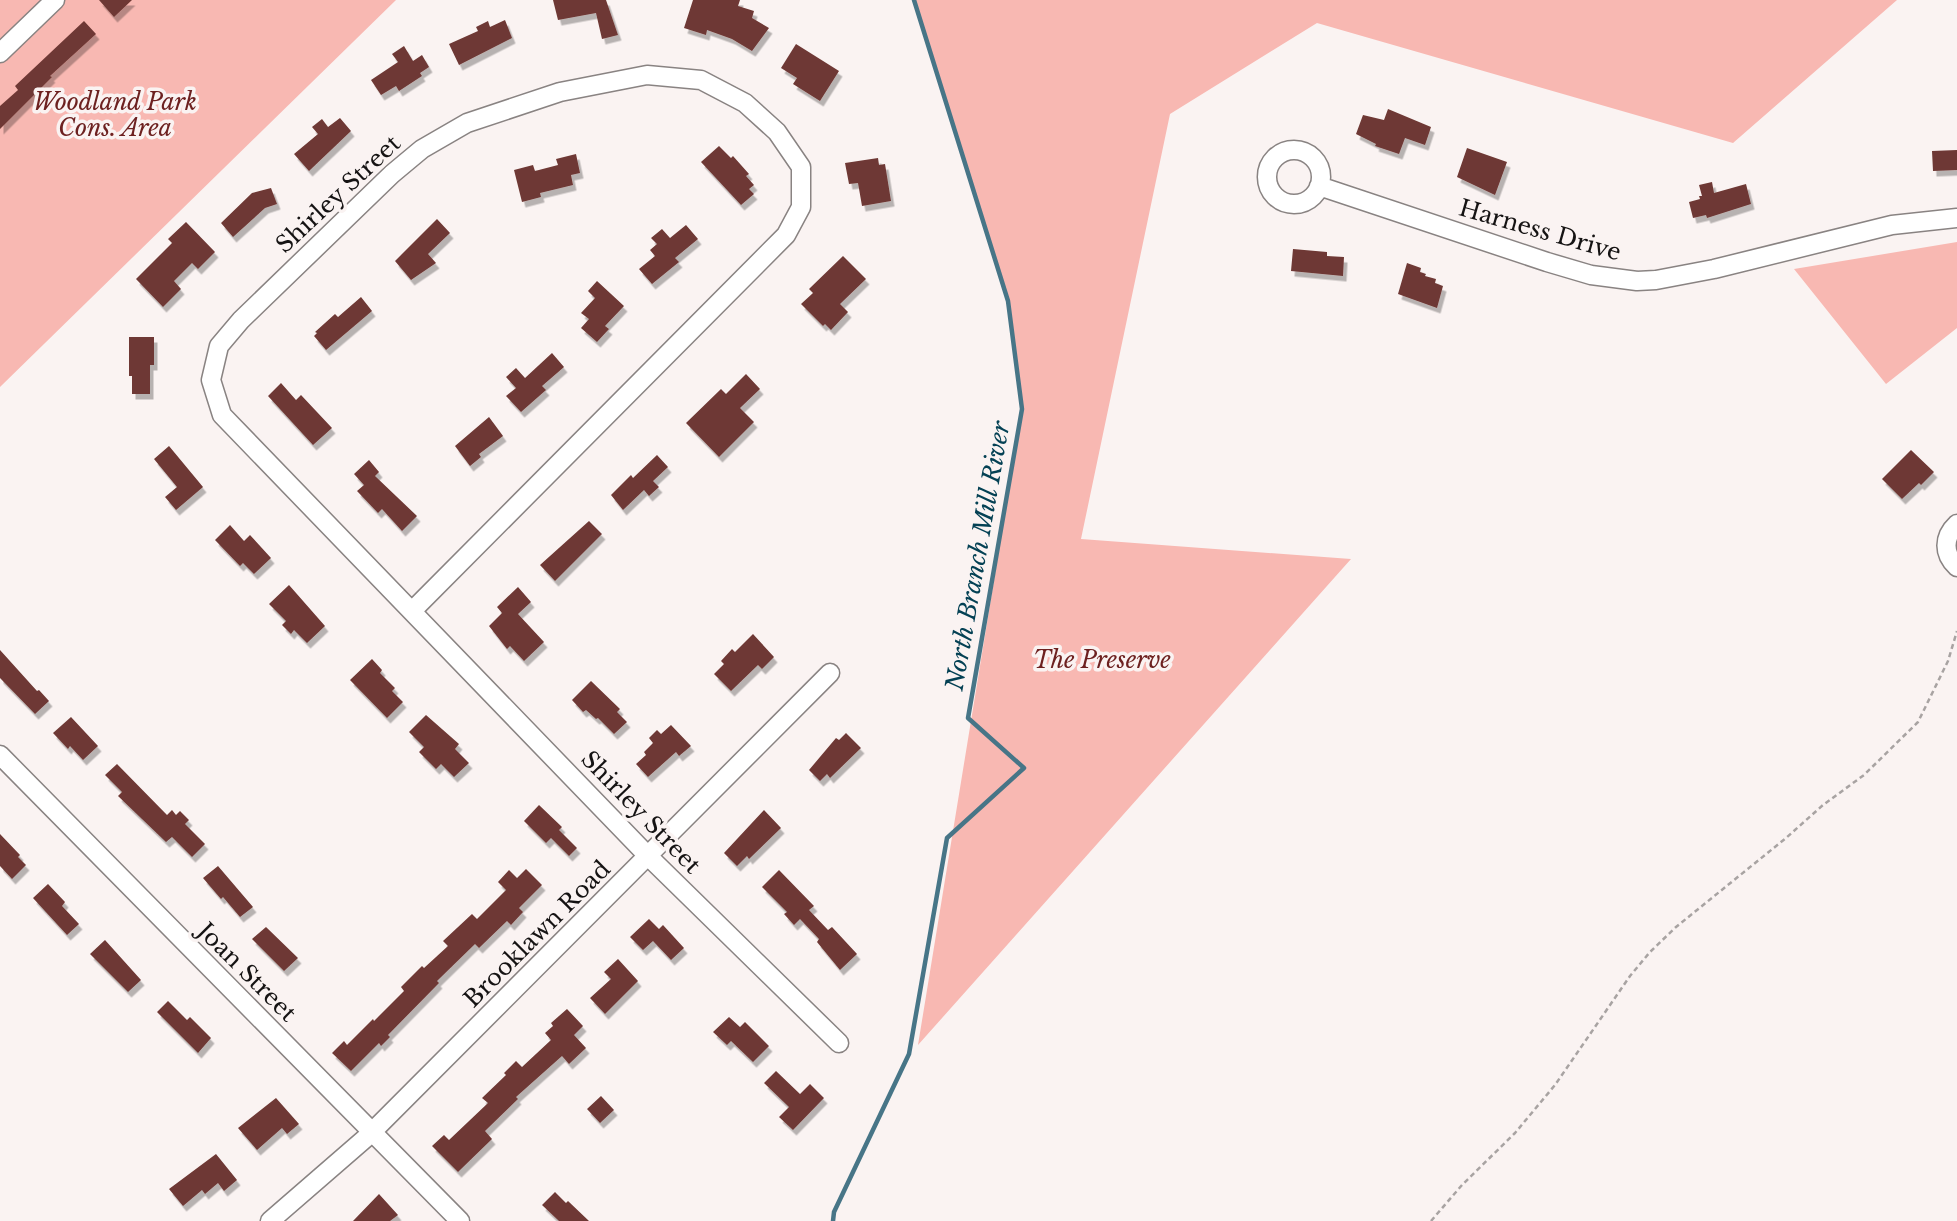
<svg xmlns="http://www.w3.org/2000/svg" width="1957" height="1221" viewBox="0 0 1957 1221" font-family="'Libre Baskerville',serif">
  <style>
    .green { fill: #f8b8b2 }
    .lines { fill: none; stroke-linecap: round; stroke-linejoin: round }
    .stream { stroke: #477587; stroke-width: 4.5 }
    .building { fill: #6e3834; filter: url(#shadow) }
    .minor-casing { stroke: #898382; stroke-width: 21 }
    .path { stroke: #a8a3a2; stroke-width: 2.5; stroke-dasharray: 5 3.5; stroke-linecap: butt }
    .minor { stroke: #fff; stroke-width: 18 }
    .labels { text-anchor: middle; stroke-width: 7; stroke-linejoin: round; paint-order: stroke }
    .park-label { font-size: 23px; font-style: italic; fill: #6d2120; stroke: #faf3f2 }
    .street-label { font-size: 23px; fill: #151313; stroke: #faf3f2 }
    .water-label { font-size: 24px; font-style: italic; fill: #044154; stroke: #faf3f2 }
  </style>
  <defs>
    <filter id="shadow"><feDropShadow dx="3.5" dy="5.5" stdDeviation="0" flood-color="#0004"/></filter>
  </defs>
  <rect width="100%" height="100%" fill="#faf3f2"/>
  <path class="green" d="M0,0H396L0,387Z
    M914,0H1897L1733,143L1317,23L1170,114L1081,539L1351,559L918,1045L1022,409L1008,301Z
    M1957,242V328L1886,384L1794,269Z"/>
  <g class="lines">
    <path class="stream" d="M833,1221L834,1212L909,1054L947,838L1024,768L968,718L1022,409L1008,301L914,0"/>
  </g>
  <path class="building" d="M99,0H132L114,17Z
    M553,0H606L618,35L602,39L596,13L558,20Z
    M693,0H740L738,6L754,11L752,18L769,28L752,51L732,39L707,30L706,35L684,28Z
    M505,20L512,38L459,65L449,44L478,31L476,27L488,21L490,27Z
    M84,21L96,34L50,76L52,77L0,129V106L18,90L15,86Z
    M796,44L839,71L820,101L793,84L797,78L781,68Z
    M404,46L413,61L422,55L429,67L420,73L422,76L399,91L396,86L381,95L371,80L398,62L392,54Z
    M1388,109L1431,127L1425,145L1405,138L1399,154L1375,146L1376,144L1356,134L1363,115L1384,120Z
    M340,118L351,131L309,171L294,154L318,134L312,127L322,119L328,127Z
    M719,146L731,158L733,156L749,174L746,176L754,185L749,189L754,194L741,205L701,162Z
    M1467,148L1507,162L1495,195L1457,177Z
    M1957,150V170L1933,171L1932,151Z
    M576,154L580,173L571,175L573,185L540,193L541,197L522,202L514,170L533,165L535,171L558,165L556,159Z
    M878,158L879,165L885,164L891,201L862,206L858,183L849,184L845,163Z
    M1712,182L1714,193L1746,184L1751,204L1707,218L1706,215L1693,218L1689,202L1700,199L1699,196H1702L1699,185Z
    M271,188L277,204L265,208L233,237L221,223L252,193Z
    M437,219L450,233L428,254L436,263L411,280L395,261Z
    M186,222L215,252L198,269L192,263L174,281L181,289L163,307L136,279L172,243L168,239Z
    M686,225L698,239L675,258L679,262L652,284L639,269L655,256L650,250L657,244L651,238L662,229L670,238Z
    M1293,249L1327,252V256L1344,257L1343,276L1291,271Z
    M843,256L866,279L840,304L848,312L831,330L825,324L823,326L801,304L813,293L809,289Z
    M1407,263L1421,268L1420,272L1426,274L1425,276L1436,279L1435,283L1443,286L1437,308L1398,294Z
    M597,281L624,306L605,326L609,329L597,342L581,328L589,319L581,313L595,298L588,291Z
    M361,297L372,311L326,350L314,336L317,333L315,332L335,314L338,317Z
    M129,337H154V365H150V394H132V376H129Z
    M552,353L564,367L542,386L546,390L521,412L506,396L516,388L506,377L516,368L525,378Z
    M746,374L760,389L740,408L754,422L719,457L686,423L721,389L726,394Z
    M281,383L296,400L301,395L332,428L313,445L268,396Z
    M489,417L503,436L479,454L481,457L470,466L455,446Z
    M169,446L203,487L176,510L165,497L177,487L154,459Z
    M1911,450L1934,472L1921,485L1919,483L1902,499L1882,479Z
    M657,455L668,467L653,481L659,487L649,496L644,490L623,510L611,495L631,475L633,478Z
    M369,460L379,472L375,476L417,516L402,531L382,509L378,513L357,491L364,485L354,474Z
    M589,521L602,534L555,581L540,565Z
    M230,525L244,541L250,535L271,558L254,574L243,563L240,566L215,540Z
    M289,585L325,626L307,643L294,630L291,634L282,625L286,621L269,604Z
    M518,587L531,602L518,614L544,642L524,661L510,646L507,649L489,626L502,613L497,607Z
    M753,634L774,657L762,669L758,665L731,691L714,674L724,664L721,661L732,649L735,652Z
    M0,650L37,691L39,690L49,701L35,714L0,678Z
    M372,659L382,670L380,673L395,688L392,691L403,702L387,718L350,680Z
    M591,681L620,709L617,712L627,722L614,734L598,718L596,719L586,710L583,712L572,700Z
    M426,715L459,744L455,749L469,763L454,777L441,764L436,769L419,752L424,747L409,732Z
    M71,717L98,746L83,760L70,746L68,749L53,733Z
    M671,725L691,746L679,756L676,752L648,777L636,764L646,755L644,752L653,743L649,738L657,730L661,734Z
    M846,733L861,748L830,778L827,774L820,781L809,770L836,738L839,740Z
    M117,764L167,815L172,810L176,815L180,811L189,820L185,824L205,844L192,857L172,837L166,842L118,796L122,792L105,775Z
    M539,805L562,827L559,830L577,848L569,856L551,838L546,843L524,821Z
    M764,810L781,828L749,859L747,856L737,866L724,853Z
    M0,834L20,855L18,857L26,865L12,879L0,866Z
    M218,866L253,907L240,917L223,897L221,899L203,878Z
    M526,869L542,885L519,908L523,912L511,925L507,921L479,948L475,944L437,981L439,983L388,1035L390,1037L381,1046L379,1043L351,1071L332,1053L344,1041L347,1045L373,1019L374,1021L404,991L401,987L422,966L424,968L448,946L443,941L472,914L477,919L506,890L498,882L509,870L517,878Z
    M779,870L814,906L809,910L828,930L832,927L857,954L840,970L817,942L819,939L800,919L794,925L784,914L787,912L762,887Z
    M48,884L65,902L62,906L79,924L67,935L33,898Z
    M649,919L659,929L663,925L684,948L671,960L653,941L643,950L630,937Z
    M266,927L298,958L284,971L252,939Z
    M105,940L141,980L128,992L90,954Z
    M618,959L638,981L605,1014L590,998L611,979L604,972Z
    M168,1001L187,1020L190,1017L211,1038L198,1053L157,1012Z
    M567,1009L583,1026L574,1035L586,1048L569,1064L562,1056L516,1097L518,1099L485,1131L492,1139L458,1172L432,1146L444,1135L449,1140L488,1103L482,1098L506,1075L504,1073L516,1061L522,1067L551,1040L545,1033L553,1026L551,1023Z
    M729,1017L740,1027L745,1022L769,1046L753,1062L731,1041L727,1045L713,1032Z
    M776,1071L800,1094L810,1084L824,1098L793,1130L779,1117L789,1107L764,1083Z
    M601,1096L614,1110L600,1123L587,1109Z
    M276,1098L299,1124L287,1134L282,1128L257,1150L238,1128Z
    M216,1154L237,1180L224,1191L218,1183L205,1194L202,1190L183,1206L169,1189Z
    M555,1192L566,1203L568,1201L589,1221H559L542,1205Z
    M379,1194L398,1215L390,1221H353Z"/>
  <g class="lines">
    <defs>
      <path id="minor" d="M0,53L55,0
        M1267 177a27 27 0 1 1 54 0a27 27 0 1 1-54 0Z
        M1319,186L1547,262L1591,275L1637,281L1656,280L1714,269L1892,225L1957,218
        M1957,524C1943,537 1943,554 1957,567
        M412,611L786,235L801,207V167L777,132L745,103L701,80L647,75L560,92L467,123L422,149L392,174L241,320L219,346L211,380L222,415L649,857L839,1043
        M0,755L460,1221
        M270,1221L368,1136L830,673"/>
    </defs>
    <use href="#minor" class="minor-casing"/>
    <path class="path" d="M1431,1221L1462,1185L1515,1133L1555,1085L1630,976L1650,952L1676,927L1786,838L1823,805L1864,775L1918,722L1948,661L1957,631"/>
    <use href="#minor" class="minor"/>
  </g>
  <g class="labels">
    <g class="park-label">
      <text x="115" y="110">Woodland Park<tspan x="115" dy="26">Cons. Area</tspan></text>
      <text x="1102" y="668">The Preserve</text>
    </g>
    <g class="street-label">
      <text transform="translate(338 194) rotate(-43)" y="8">Shirley Street</text>
      <text transform="translate(1540 230) rotate(16)" y="8">Harness Drive</text>
      <text transform="translate(641 812) rotate(46)" y="8">Shirley Street</text>
      <text transform="translate(537 934) rotate(-45)" y="8">Brooklawn Road</text>
      <text transform="translate(247 972) rotate(45)" y="8">Joan Street</text>
    </g>
    <g class="water-label">
      <text transform="translate(978 556) rotate(-80)" y="8">North Branch Mill River</text>
    </g>
  </g>
</svg>
